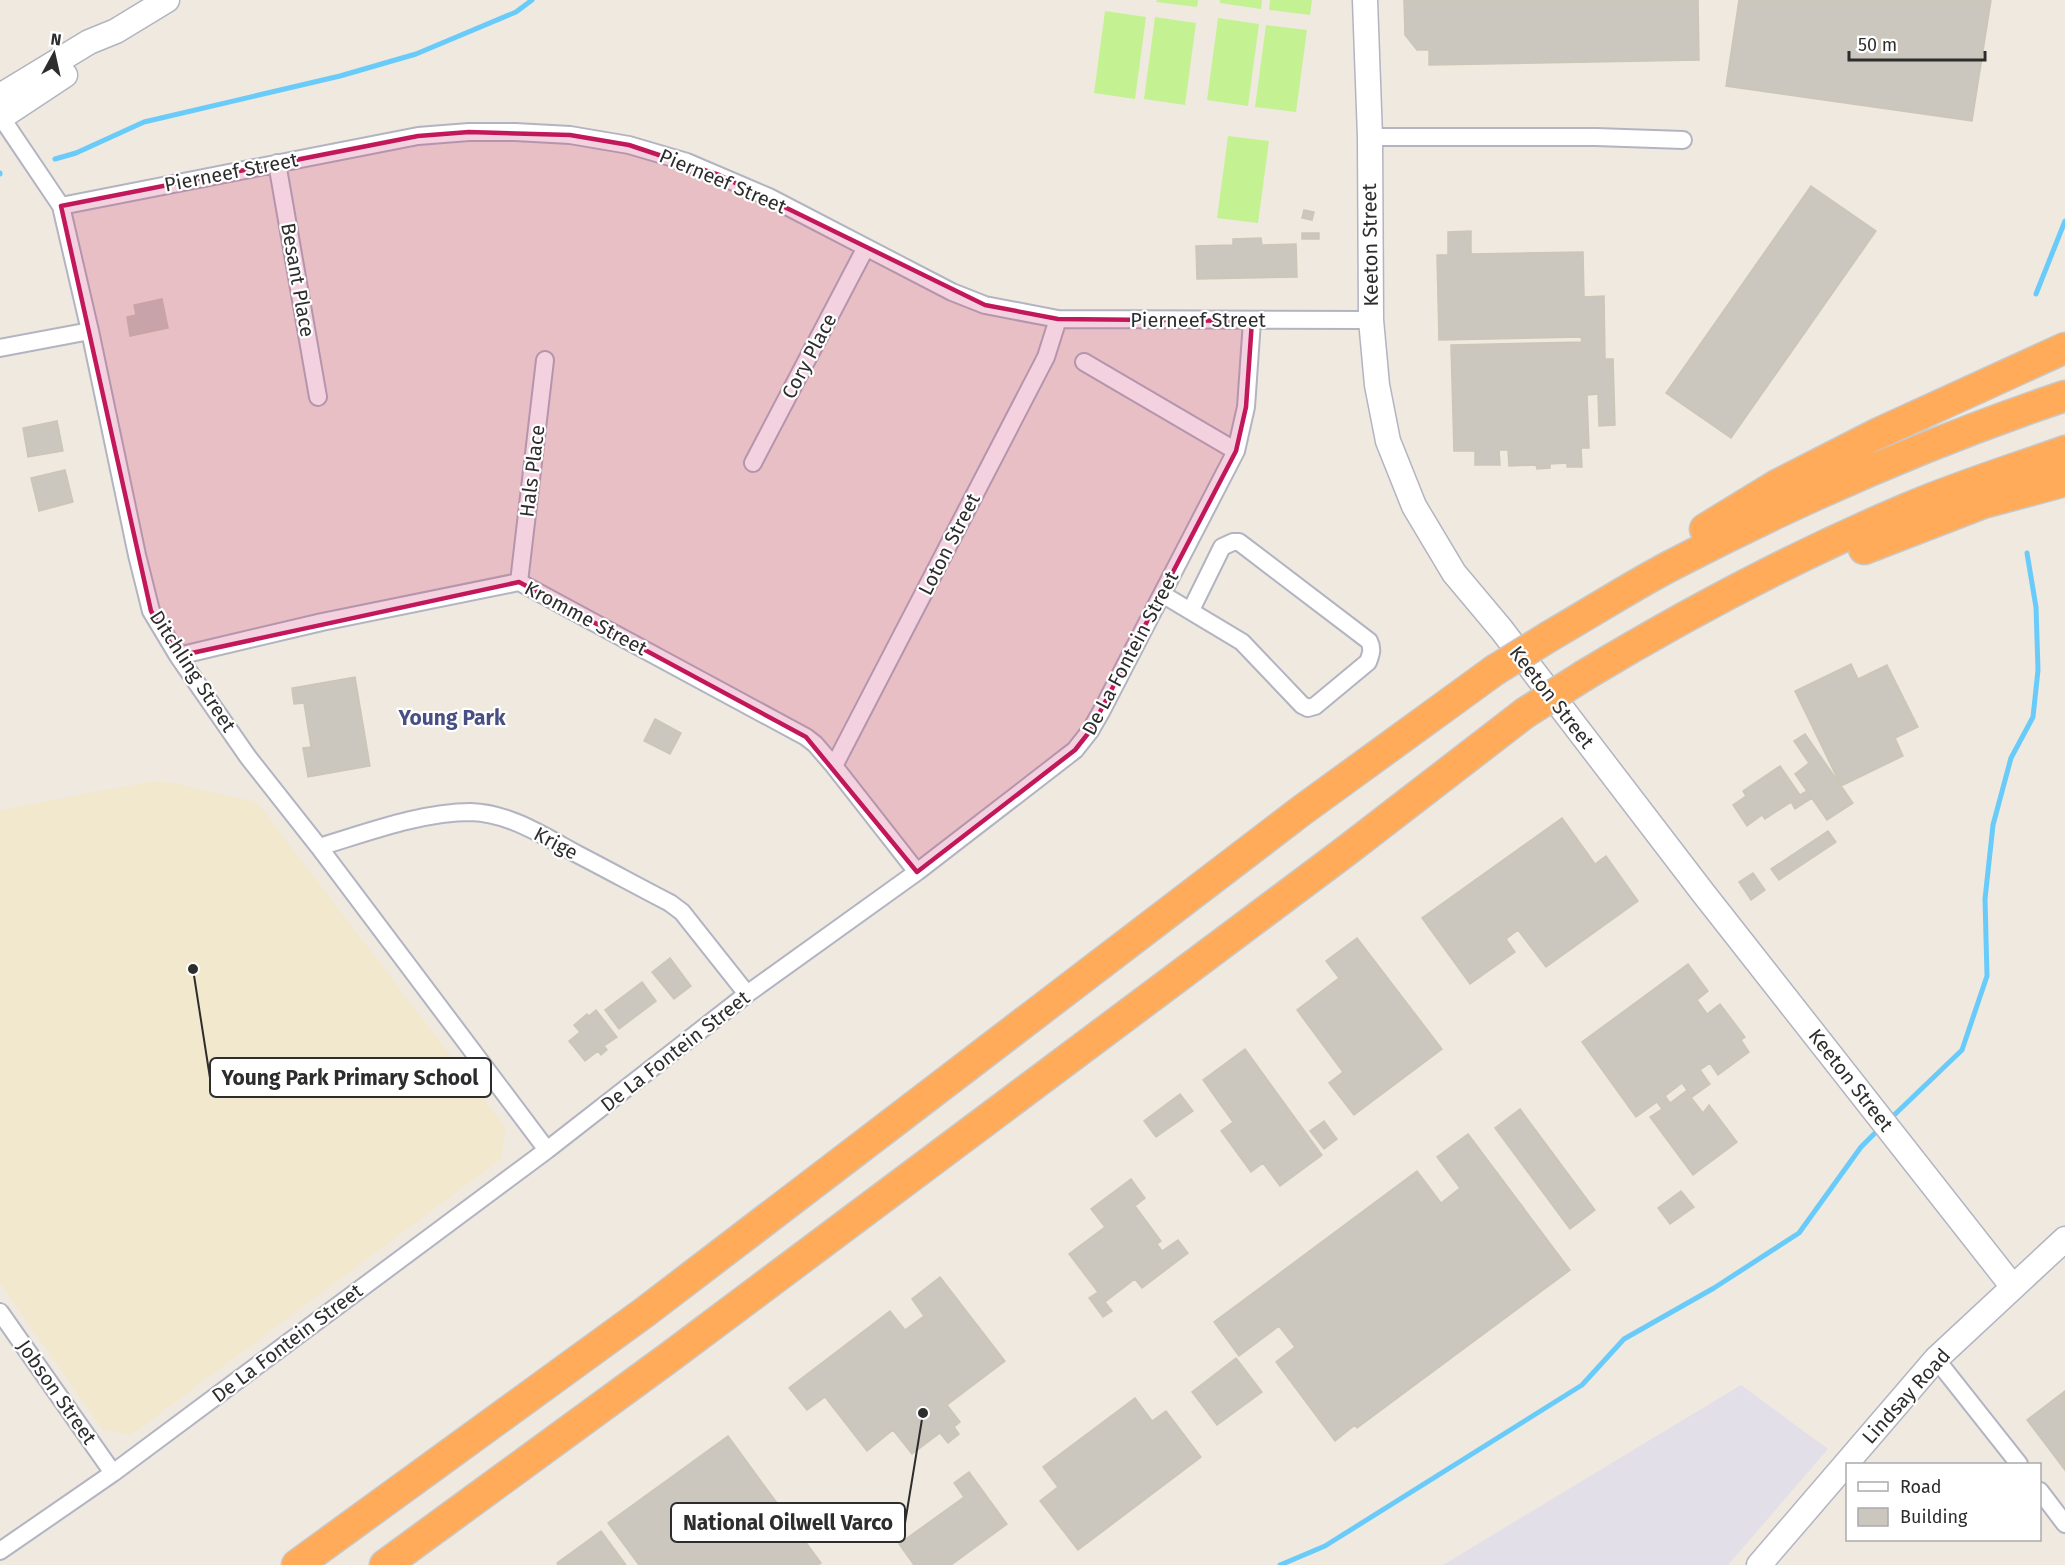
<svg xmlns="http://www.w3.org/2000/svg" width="2065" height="1565" viewBox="0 0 2065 1565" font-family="'Fira Sans',sans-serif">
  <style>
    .industrial { fill: #e2dfe8 }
    .education { fill: #f2e8cd }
    .pitch { fill: #c4f292 }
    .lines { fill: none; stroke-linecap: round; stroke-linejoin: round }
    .stream { stroke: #69cbfa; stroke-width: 5 }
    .building { fill: #cbc6be; stroke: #ccc6b7; stroke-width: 1.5 }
    .street-casing { stroke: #b2b4c2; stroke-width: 20 }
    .secondary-casing { stroke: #b2b4c2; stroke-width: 27 }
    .highway-casing { stroke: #c8c8c8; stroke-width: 33 }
    .street { stroke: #fff; stroke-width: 16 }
    .secondary { stroke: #fff; stroke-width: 24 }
    .highway { stroke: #ffab5a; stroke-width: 30 }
    .highway-bridge-casing { stroke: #c8c8c8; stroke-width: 33; stroke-linecap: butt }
    .highway-bridge { stroke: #ffab5a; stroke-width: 30 }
    .marked { fill: #c2185b; fill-opacity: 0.2; stroke: #c2185b; stroke-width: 4.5; stroke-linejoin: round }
    .labels { text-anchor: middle; stroke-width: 4.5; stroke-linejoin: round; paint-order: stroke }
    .street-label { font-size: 20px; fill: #2d2d2d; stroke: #fff }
    .neighbourhood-label { font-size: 21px; font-weight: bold; fill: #484f83; stroke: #fff }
    .leader { fill: none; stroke: #2d2d2d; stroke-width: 2 }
    .callout-dot { fill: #2d2d2d; stroke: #fff; stroke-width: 2 }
    .callout { fill: #fff; stroke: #2d2d2d; stroke-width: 2 }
    .callout-label { font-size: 21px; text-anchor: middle; font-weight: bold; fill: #2d2d2d }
  </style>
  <rect width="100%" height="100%" fill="#f0e9df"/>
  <path class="industrial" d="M1741,1385L1828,1449L1728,1565H1443Z"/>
  <path class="education" d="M153,781L173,783L257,802L506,1128L501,1159L131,1435L103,1430L0,1283V810Z"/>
  <path class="pitch" d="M1157,0H1198L1197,7L1156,2Z
    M1220,0H1262L1261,9L1220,3Z
    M1270,0H1312L1310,15L1269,10Z
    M1105,11L1146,17L1135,99L1094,93Z
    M1155,17L1196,23L1185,105L1144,99Z
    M1218,18L1259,24L1248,106L1207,100Z
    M1266,25L1307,30L1296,112L1255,107Z
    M1228,136L1269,141L1258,223L1217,218Z"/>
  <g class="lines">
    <path class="stream" d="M55,159L76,153L144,122L340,76L416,54L516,12L532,0
      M0,174V173
      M2036,294L2065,221
      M1890,1119L1962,1050L1987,976L1985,899L1993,825L2011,758L2033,717L2038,670L2036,607L2027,553
      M1280,1565L1325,1546L1582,1385L1624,1339L1714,1288L1799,1233L1861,1147L1881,1127"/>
  </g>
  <path class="building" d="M1404,0H1698L1699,60L1429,65V50H1417L1405,35Z
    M1739,0H1991L1972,121L1726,86Z
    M1811,186L1876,231L1731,438L1666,393Z
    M1304,210L1314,212L1312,220L1302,218Z
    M1471,231V254L1583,252L1584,297L1604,296L1605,359H1613L1615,425L1599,426L1598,394L1587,395L1589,448H1581L1582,467H1567V463L1550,464V468L1537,469L1536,465L1509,466L1508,450H1499L1500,465H1475V451H1454L1451,345L1582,342L1581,337L1439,340L1437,255H1448V232Z
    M1302,233H1319V239H1302Z
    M1261,238L1262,245L1296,244L1297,277L1197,279L1196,246L1233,245V239Z
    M162,299L168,328L130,336L127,317L136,315L134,305Z
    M57,421L63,451L28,457L23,428Z
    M65,470L73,502L39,511L31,478Z
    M1851,664L1858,679L1887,665L1918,727L1895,738L1903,756L1841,786L1795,691Z
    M355,677L370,766L308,777L303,748L311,747L304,703L294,704L292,688Z
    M655,719L681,733L670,754L644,741Z
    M1805,734L1853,803L1827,820L1795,774L1809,763L1794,741Z
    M1780,766L1800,795L1807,791L1812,798L1795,809L1791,802L1765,819L1762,815L1747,826L1733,805L1746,796L1743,791Z
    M1562,818L1595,864L1606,856L1638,901L1546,967L1518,930L1506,939L1515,952L1470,984L1422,918Z
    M1828,831L1836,842L1779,880L1771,869Z
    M1753,873L1765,890L1751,900L1739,882Z
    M1357,938L1442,1049L1354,1115L1329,1083L1343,1072L1297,1010L1339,978L1326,961Z
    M670,958L691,986L674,999L652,972Z
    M1688,964L1708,991L1697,1000L1707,1014L1720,1004L1745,1037L1741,1040L1749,1052L1718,1075L1710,1063L1700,1070L1710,1084L1692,1097L1682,1083L1665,1096L1670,1103L1686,1091L1703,1113L1709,1105L1737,1142L1693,1175L1650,1117L1662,1109L1657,1102L1636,1117L1582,1042Z
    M642,982L656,1001L619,1029L605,1010Z
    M596,1010L617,1037L604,1046L607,1050L601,1055L598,1051L585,1061L569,1041L580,1032L574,1025L587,1014L589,1016Z
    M1245,1049L1322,1155L1280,1186L1263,1163L1251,1172L1221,1131L1233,1122L1203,1080Z
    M1180,1094L1193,1111L1156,1137L1144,1121Z
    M1520,1109L1595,1210L1570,1229L1495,1128Z
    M1324,1121L1337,1139L1324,1149L1310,1131Z
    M1468,1134L1570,1270L1357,1428L1355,1425L1335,1441L1276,1362L1295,1347L1279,1326L1239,1356L1214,1322L1417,1171L1441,1203L1460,1188L1437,1157Z
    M1131,1179L1145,1198L1135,1206L1161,1241L1157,1244L1162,1251L1178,1240L1188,1253L1142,1288L1135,1279L1105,1302L1112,1311L1103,1317L1089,1298L1098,1292L1069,1254L1105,1227L1091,1209Z
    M1681,1191L1694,1207L1670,1224L1658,1208Z
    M940,1277L1005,1361L947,1405L960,1422L954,1427L959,1434L948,1443L940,1433L912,1454L893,1430L867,1451L825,1397L807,1410L789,1388L890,1311L905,1330L924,1316L912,1299Z
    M1236,1358L1262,1392L1217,1425L1192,1392Z
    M2065,1391V1470L2027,1420Z
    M1135,1398L1152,1421L1166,1411L1201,1457L1078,1550L1040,1501L1058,1487L1043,1467Z
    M728,1436L821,1563L817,1565H639L608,1523Z
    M969,1472L1007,1524L951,1565H914L899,1544L964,1497L954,1483Z
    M601,1531L626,1565H558L557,1563Z"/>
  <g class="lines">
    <defs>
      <path id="street" d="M1,117L61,206L90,331L137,555L151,611L178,656L248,757L319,847L547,1150
        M1370,137H1596L1683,140
        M277,163L318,397
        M61,206L418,136L469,132H515L570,135L629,145L687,162L769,197L952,292L985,305L1058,319L1371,320
        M0,348L90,331
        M1084,362L1236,451
        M753,463L865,249
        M519,582L545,360
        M1162,594L1242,642L1302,705L1308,708L1315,706L1368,662C1371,654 1373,649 1369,641L1239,542H1233L1222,547L1191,610
        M178,656L322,622L519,582L806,737L815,744L834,766L917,872
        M834,766L1046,357L1058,319
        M319,847C366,833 421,812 471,812C509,813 544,836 577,854C608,870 639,887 670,903L682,912L747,994
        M0,1312L113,1473
        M1936,1359L2019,1464
        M2040,1491L2065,1524
        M0,1551L113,1473L547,1150L747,994L917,872L1075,750L1090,731L1101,712L1236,451L1246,407L1252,321"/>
      <path id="secondary" d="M1365,0L1370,137L1371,320L1377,385L1388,441L1414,506L1454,573L1501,629L1704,894L2013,1287
        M0,96L89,42L116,31L167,0
        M0,118L65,75
        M1759,1565L1936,1359L2065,1239"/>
      <path id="highway" d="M1705,529L1777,485L1877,434L2065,348
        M1864,549L1983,503L2065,481
        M1550,636C1592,612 1633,585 1676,563C1801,498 1931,441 2065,396
        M1585,675C1688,613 1795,556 1906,509C1957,487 2012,470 2065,451
        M297,1565L645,1312L1301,811L1495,670
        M385,1565L671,1356L1346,851L1525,713"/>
    </defs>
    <use href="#street" class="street-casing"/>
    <use href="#secondary" class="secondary-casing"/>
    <use href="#highway" class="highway-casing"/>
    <use href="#street" class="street"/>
    <use href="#secondary" class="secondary"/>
    <use href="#highway" class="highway"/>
    <defs>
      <path id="highway-bridge" d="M1495,670L1550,636
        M1525,713L1585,675"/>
    </defs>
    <use href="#highway-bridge" class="highway-bridge-casing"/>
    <use href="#highway-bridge" class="highway-bridge"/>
  </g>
  <path class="marked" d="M469,132L570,135L629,145L719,175L985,305L1058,319L1252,321L1246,407L1236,451L1090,731L1075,750L917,872L806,737L519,582L178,656L151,611L61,206L418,136Z"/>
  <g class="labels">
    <g class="street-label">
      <text transform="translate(231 172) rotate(-11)" y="7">Pierneef Street</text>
      <text transform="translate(723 181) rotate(23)" y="7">Pierneef Street</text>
      <text transform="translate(1370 245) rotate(-91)" y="7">Keeton Street</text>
      <text transform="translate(298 280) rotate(80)" y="7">Besant Place</text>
      <text x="1198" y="327">Pierneef Street</text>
      <text transform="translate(809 356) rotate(-62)" y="7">Cory Place</text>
      <text transform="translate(532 471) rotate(-83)" y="7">Hals Place</text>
      <text transform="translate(949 544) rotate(-63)" y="7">Loton Street</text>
      <text transform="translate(586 618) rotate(28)" y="7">Kromme Street</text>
      <text transform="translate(1130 653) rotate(-62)" y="7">De La Fontein Street</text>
      <text transform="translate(193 671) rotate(57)" y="7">Ditchling Street</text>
      <text transform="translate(1552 697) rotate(52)" y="7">Keeton Street</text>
      <text transform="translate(556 843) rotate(28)" y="7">Krige</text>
      <text transform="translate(675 1051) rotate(-38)" y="7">De La Fontein Street</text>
      <text transform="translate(1851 1080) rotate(52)" y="7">Keeton Street</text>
      <text transform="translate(287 1343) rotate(-37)" y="7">De La Fontein Street</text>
      <text transform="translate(57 1392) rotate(55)" y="7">Jobson Street</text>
      <text transform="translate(1906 1396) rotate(-48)" y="7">Lindsay Road</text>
    </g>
    <g class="neighbourhood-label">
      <text x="452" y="725">Young Park</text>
    </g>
  </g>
  <path class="leader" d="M193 969L210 1078M923 1413L905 1523"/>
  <g class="callout-dot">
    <circle cx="193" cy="969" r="6"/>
    <circle cx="923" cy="1413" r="6"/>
  </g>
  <g class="callout">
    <rect x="210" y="1058" width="281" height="39" rx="6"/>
    <rect x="671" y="1503" width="234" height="39" rx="6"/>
  </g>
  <g class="callout-label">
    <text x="350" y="1085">Young Park Primary School</text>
    <text x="788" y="1530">National Oilwell Varco</text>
  </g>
  <rect x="1846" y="1463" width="195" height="78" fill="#ffffff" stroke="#ababab" stroke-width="1.5"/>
  <rect x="1858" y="1482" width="30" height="9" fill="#ffffff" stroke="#ababab" stroke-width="1.5"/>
  <text x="1900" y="1493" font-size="18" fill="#2d2d2d">Road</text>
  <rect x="1858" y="1508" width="30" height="18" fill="#cbc6be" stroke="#ababab" stroke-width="1.5"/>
  <text x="1900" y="1523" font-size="18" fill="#2d2d2d">Building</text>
  <g transform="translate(54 54) rotate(8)" stroke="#ffffff" stroke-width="4.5" paint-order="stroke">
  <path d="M0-4.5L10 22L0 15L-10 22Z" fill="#2d2d2d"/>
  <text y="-9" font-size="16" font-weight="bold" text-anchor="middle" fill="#2d2d2d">N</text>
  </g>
  <path d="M1849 51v9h136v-9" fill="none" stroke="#2d2d2d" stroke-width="3"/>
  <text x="1858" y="51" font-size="18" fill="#2d2d2d" stroke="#ffffff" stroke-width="4.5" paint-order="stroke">50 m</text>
</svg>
